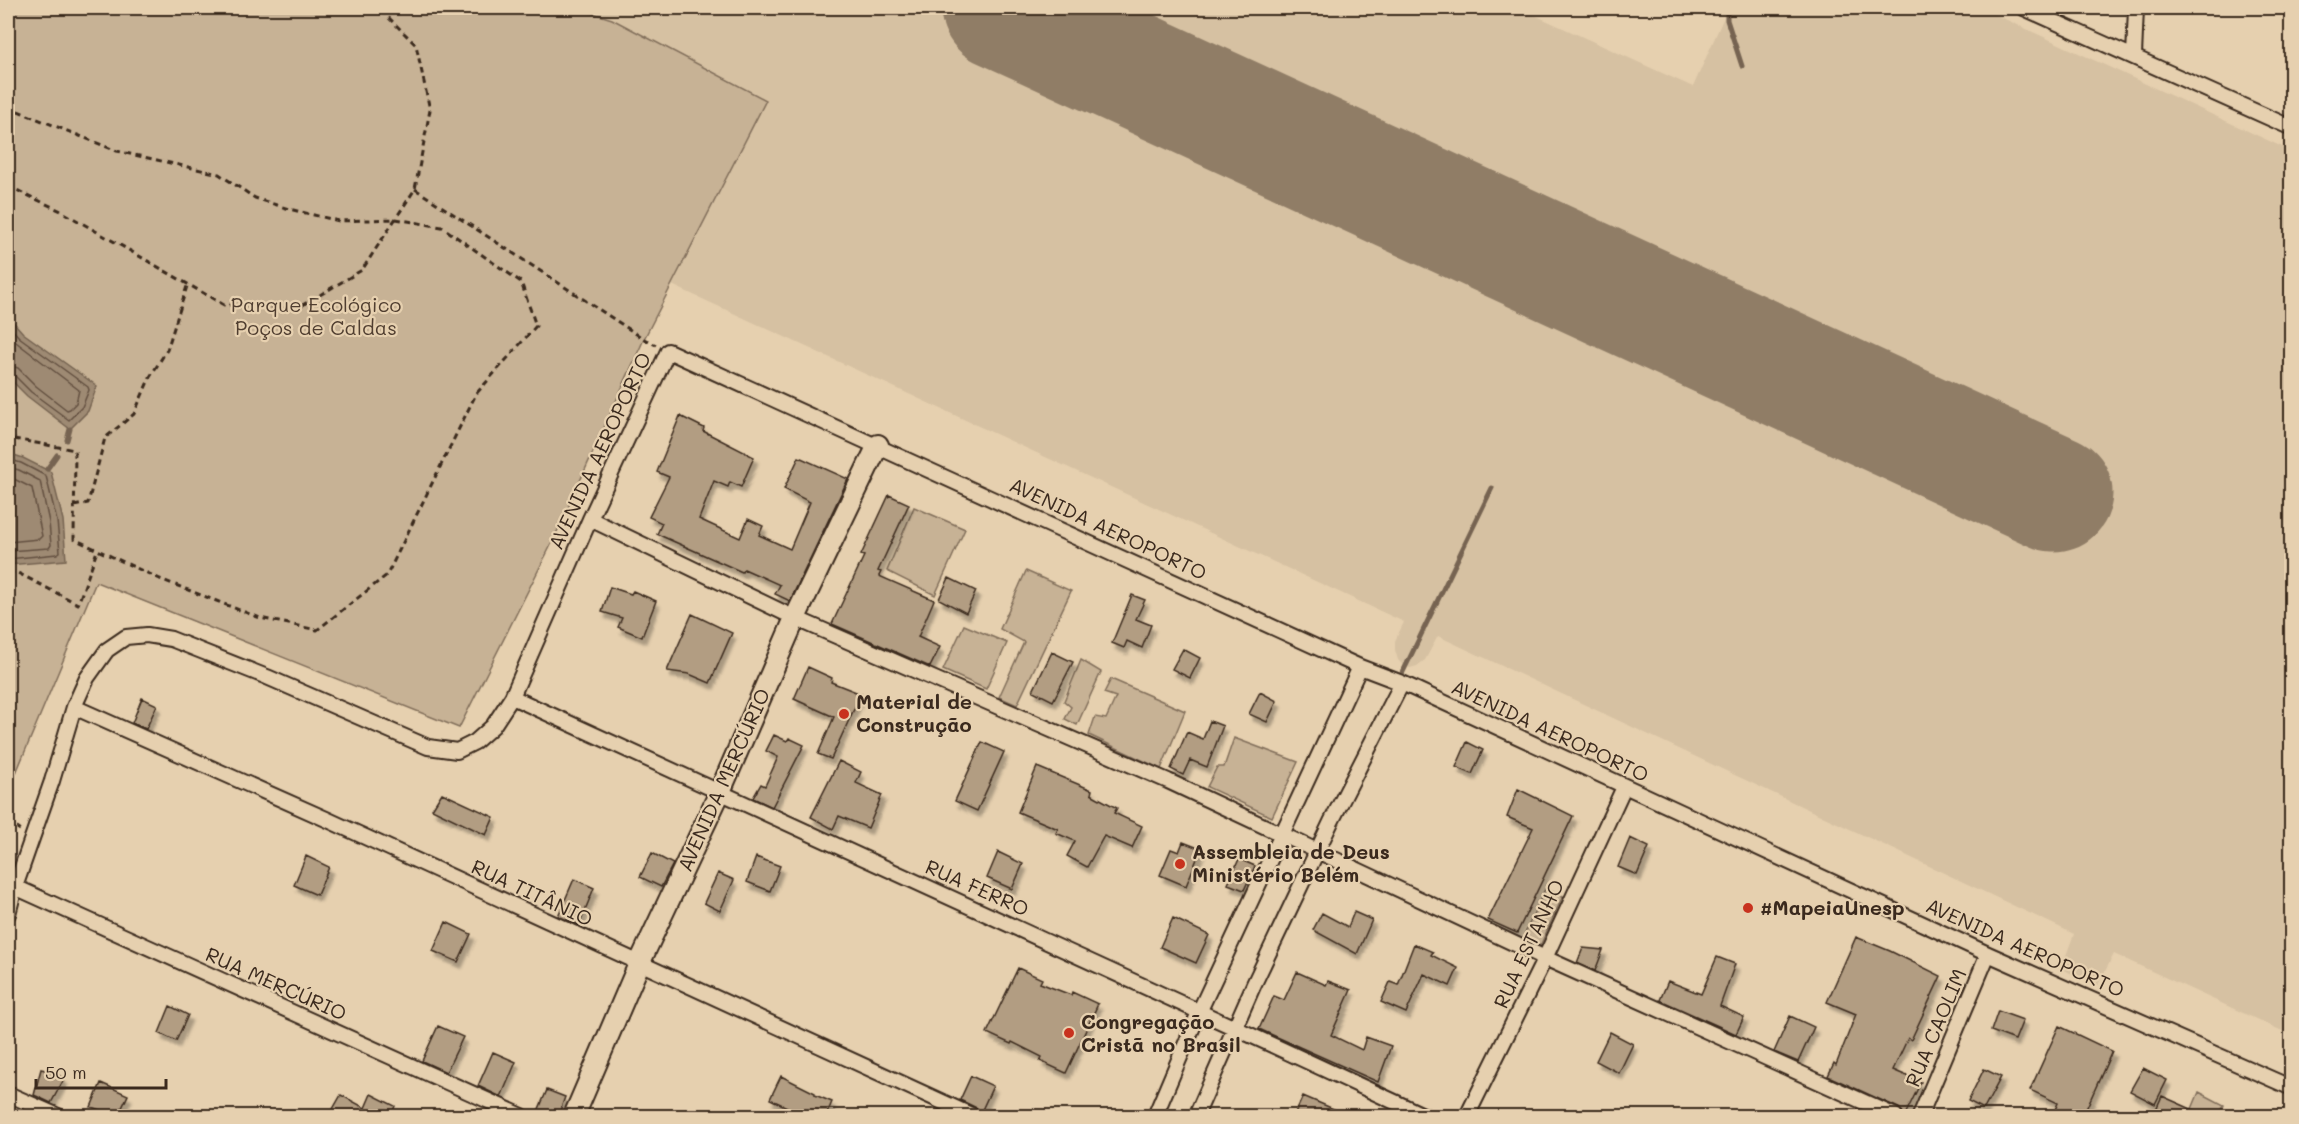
<svg xmlns="http://www.w3.org/2000/svg" width="2299" height="1124" viewBox="0 0 2299 1124" font-family="Mali,sans-serif">
  <style>
    .built { fill: #d6c1a2 }
    .green { fill: #c7b295; stroke: #816e5a; stroke-width: 1.5 }
    .water { fill: #9e8a73; stroke: #766451; stroke-width: 1.5 }
    .lines { fill: none; stroke-linecap: round; stroke-linejoin: round }
    .shore { stroke: #635040; stroke-width: 1.5 }
    .stream { stroke: #766451; stroke-width: 5 }
    .runway { stroke: #907d66; stroke-width: 117 }
    .building { fill: #b29d82; stroke: #3b2a1e; stroke-width: 1.5; filter: url(#shadow) }
    .street-casing { stroke: #3b2a1e; stroke-width: 18 }
    .secondary-casing { stroke: #3b2a1e; stroke-width: 24 }
    .path { stroke: #3b2a1e; stroke-width: 3; stroke-dasharray: 6 4.5; stroke-linecap: butt }
    .street { stroke: #e6d0af; stroke-width: 14 }
    .secondary { stroke: #e6d0af; stroke-width: 20 }
    .poi-dot { fill: #c8321e; stroke: #e6d0af; stroke-width: 2 }
    .labels { text-anchor: middle; stroke-width: 4.5; stroke-linejoin: round; paint-order: stroke }
    .park-label { font-size: 20px; fill: #503e30; stroke: #e6d0af }
    .street-label { font-size: 20px; fill: #3b2a1e; stroke: #e6d0af }
    .poi-label { font-size: 20px; font-weight: bold; fill: #3b2a1e; stroke: #e6d0af; text-anchor: start }
  </style>
  <defs>
    <filter id="shadow"><feDropShadow dx="3.5" dy="6" stdDeviation="1.5" flood-color="#0004"/></filter>
  </defs>
  <rect width="100%" height="100%" fill="#e6d0af"/>
  <filter id="ink" filterUnits="userSpaceOnUse"><feTurbulence type="fractalNoise" baseFrequency=".0167" numOctaves="2"/><feDisplacementMap in="SourceGraphic" scale="12" xChannelSelector="R" yChannelSelector="G"/><feConvolveMatrix kernelMatrix="1 2 1 2 8 2 1 2 1" color-interpolation-filters="sRGB"/></filter>
  <g filter="url(#ink)">
    <path class="built" d="M577,8H1519L1693,87L1728,8H1981L2291,151V1035L2114,954L2098,985L2061,969L2074,934L1438,636L1425,660L1417,666L1410,668L1403,665L1398,660L1395,650V641L1404,622L672,285L766,100L613,19Z"/>
    <path class="green" d="M8,8H577L612,19L766,100L644,339L552,543L459,728L96,582L8,792Z
      M914,507L965,529L935,595L887,571Z
      M1026,571L1071,591L1017,705L999,697L1024,642L1000,629Z
      M964,625L1007,643L986,689L943,670Z
      M1081,660L1101,672L1077,725L1065,719L1071,707L1064,701Z
      M1111,679L1185,711L1161,769L1089,735L1095,717L1106,719L1116,697L1104,693Z
      M1234,738L1298,762L1272,817L1207,787L1217,767H1224Z
      M1545,889L1563,896L1540,946L1524,935Z
      M2199,1092L2224,1105L2219,1116H2189Z"/>
    <path class="water" d="M8,316L23,333L97,386L88,411L70,429L27,396L8,377Z
      M8,453L23,458L51,472L63,520L66,560L8,565Z"/>
    <g class="lines">
      <path class="shore" d="M8,325L19,337L88,387L89,390L82,407L69,420L31,392L13,374L8,373
        M8,336L79,390L76,403L70,409L67,410L36,386L18,368L8,365
        M8,459L21,463L46,476L57,521L60,552L57,554L8,559
        M8,467L19,470L40,481L49,522L51,545L49,548L8,551
        M8,476L32,488L42,536L39,539L8,542"/>
      <path class="stream" d="M1727,8V20L1742,66
        M67,440L70,429
        M47,469L57,455
        M1402,674L1492,488"/>
      <path class="runway" d="M999,8L2054,493"/>
    </g>
    <path class="building" d="M680,416L704,428L703,431L754,457L741,487L730,482L728,487L714,481L699,519L740,538L748,519L763,526L759,535L790,549L810,502L784,489L799,457L848,479L790,601L775,594L780,585L744,569L742,572L657,534L662,523L649,517L669,477L657,472Z
      M889,495L909,504L878,571L881,572L879,576L934,600L918,637L940,647L930,667L832,624L864,556L861,555Z
      M949,578L976,591L966,613L939,599Z
      M610,587L631,594L633,591L656,601L642,637L618,627L622,618L602,612Z
      M1132,595L1145,600L1136,619L1151,625L1142,648L1127,641L1124,648L1112,643Z
      M692,614L732,633L710,683L689,674L667,671Z
      M1183,649L1200,658L1190,678L1172,669Z
      M1052,652L1073,662L1053,701L1033,691Z
      M808,667L832,678L831,682L861,694L831,759L818,754L834,717L794,699Z
      M1260,692L1277,701L1267,722L1249,714Z
      M142,698L157,705L146,729L132,723Z
      M1210,721L1223,726L1207,767L1190,760L1183,775L1171,769L1187,732L1203,739Z
      M774,735L787,741L789,738L804,745L772,807L753,798L761,784L765,786L778,757L766,751Z
      M982,742L1004,752L977,811L955,801Z
      M1467,742L1483,750L1472,774L1456,767Z
      M839,761L861,772L856,783L882,795L868,828L839,816L833,829L811,817Z
      M1037,767L1092,790L1091,794L1117,808L1114,813L1142,826L1132,848L1104,836L1087,867L1067,856L1075,841L1056,833L1058,829L1018,812Z
      M1518,789L1573,816L1517,933L1488,920L1533,828L1507,817Z
      M442,793L494,817L486,835L432,809Z
      M1630,838L1649,847L1637,875L1618,867Z
      M1183,842L1201,849L1186,886L1160,875L1171,849L1179,852Z
      M998,852L1023,864L1012,889L987,878Z
      M652,853L673,864L661,887L640,877Z
      M306,856L329,867L317,895L294,885Z
      M756,857L780,866L770,891L747,882Z
      M1239,859L1255,866L1244,890L1228,884Z
      M718,873L734,880L720,911L704,903Z
      M574,879L594,888L579,925L558,916Z
      M1354,912L1372,920L1357,954L1313,930L1322,913L1348,927Z
      M1173,918L1209,935L1196,963L1160,947Z
      M446,922L471,934L458,962L433,951Z
      M1856,937L1890,951L1941,976L1911,1040L1908,1038L1893,1070L1921,1082L1905,1115L1899,1108L1828,1076L1834,1063L1836,1065L1856,1014L1827,1002Z
      M1414,944L1433,952L1431,955L1458,968L1450,986L1424,974L1406,1013L1381,1002L1390,982L1398,985Z
      M1583,948L1603,950L1595,971L1577,963Z
      M1717,957L1735,964L1720,1006L1744,1017L1736,1034L1660,1000L1668,981L1701,994Z
      M1018,968L1042,979L1040,983L1071,995L1072,992L1098,1004L1066,1073L1040,1061L1042,1057L1012,1042L1011,1044L987,1033Z
      M1297,972L1326,985L1328,981L1351,990L1331,1035L1362,1050L1366,1037L1391,1046L1378,1082L1259,1029L1274,996L1284,1000Z
      M170,1006L188,1015L176,1041L159,1033Z
      M1998,1011L2023,1020L2015,1040L1991,1031Z
      M1790,1016L1814,1027L1798,1062L1774,1052Z
      M438,1026L463,1037L446,1072L422,1061Z
      M2059,1026L2112,1051L2083,1116H2052L2058,1103L2030,1090Z
      M1610,1032L1633,1044L1619,1073L1596,1061Z
      M493,1052L516,1062L501,1097L478,1086Z
      M2143,1068L2167,1080L2155,1104L2130,1091Z
      M41,1069L54,1072L64,1079L51,1103L34,1095Z
      M1984,1069L2001,1077L1984,1109L1968,1101Z
      M781,1076L815,1093V1095L832,1102L826,1116H818L807,1112L806,1116L770,1099Z
      M971,1076L993,1086L981,1112L977,1108L960,1100Z
      M101,1083L128,1095L118,1116L91,1107Z
      M547,1090L565,1097L558,1116H536Z
      M371,1094L395,1106L391,1116H329L341,1095L365,1108Z
      M1303,1096L1350,1116H1294Z
      M2162,1096L2207,1116H2153Z"/>
    <g class="lines">
      <defs>
        <path id="street" d="M2024,8L2292,128
          M2134,56L2136,8
          M590,519L795,618L1168,781L1545,958L1895,1116
          M512,697C816,839 1122,974 1425,1116
          M74,707L326,819L973,1116
          M15,887L522,1116
          M8,914L15,887L52,781L74,707L87,678L107,650L126,637L147,635L171,639L267,677L428,747L457,751L475,742L493,726L512,697L590,519L668,351L1360,667L1402,683L1988,954L2292,1088
          M8,1094L58,1116
          M8,1114V1116
          M1155,1116L1200,1010L1360,667
          M1196,1116L1254,984L1331,822L1402,683
          M1467,1116L1545,958L1624,787
          M1920,1116L1988,954"/>
        <path id="secondary" d="M574,1116L639,964L719,794L795,618L878,445"/>
      </defs>
      <use href="#street" class="street-casing"/>
      <use href="#secondary" class="secondary-casing"/>
      <path class="path" d="M8,107L117,151L219,174L255,198L289,209L339,221L396,219L442,227L521,282L536,326L476,394L387,575L317,630L260,618L160,579L74,539L75,450L8,438
        M8,186L61,211L224,305L296,309L362,270L415,189L430,110L416,45L379,8
        M415,189L644,339L656,345
        M74,506L88,503L105,438L134,414L150,377L167,350L188,283
        M8,573L16,572L78,604L97,551
        M8,822L20,830"/>
      <use href="#street" class="street"/>
      <use href="#secondary" class="secondary"/>
    </g>
  </g>
  <g class="poi-dot">
    <circle cx="844" cy="714" r="6"/>
    <circle cx="1180" cy="864" r="6"/>
    <circle cx="1748" cy="908" r="6"/>
    <circle cx="1069" cy="1033" r="6"/>
  </g>
  <g class="labels">
    <g class="park-label">
      <text x="316" y="312">Parque Ecológico<tspan x="316" dy="23">Poços de Caldas</tspan></text>
    </g>
    <g class="street-label">
      <text transform="translate(600 451) rotate(-65)" y="7">AVENIDA AEROPORTO</text>
      <text transform="translate(1108 529) rotate(25)" y="7">AVENIDA AEROPORTO</text>
      <text transform="translate(1550 731) rotate(25)" y="7">AVENIDA AEROPORTO</text>
      <text transform="translate(724 780) rotate(-66)" y="7">AVENIDA MERCÚRIO</text>
      <text transform="translate(977 888) rotate(24)" y="7">RUA FERRO</text>
      <text transform="translate(532 893) rotate(25)" y="7">RUA TITÂNIO</text>
      <text transform="translate(1529 944) rotate(-65)" y="7">RUA ESTANHO</text>
      <text transform="translate(2025 948) rotate(24)" y="7">AVENIDA AEROPORTO</text>
      <text transform="translate(276 984) rotate(24)" y="7">RUA MERCÚRIO</text>
      <text transform="translate(1936 1028) rotate(-67)" y="7">RUA CAOLIM</text>
    </g>
    <g class="poi-label">
      <text x="856" y="709">Material de<tspan x="856" dy="23">Construção</tspan></text>
      <text x="1192" y="859">Assembleia de Deus<tspan x="1192" dy="23">Ministério Belém</tspan></text>
      <text x="1760" y="915">#MapeiaUnesp</text>
      <text x="1081" y="1029">Congregação<tspan x="1081" dy="23">Cristã no Brasil</tspan></text>
    </g>
  </g>
  <rect width="2299" height="1124" fill="none" stroke="#e6d0af" stroke-width="30"/>
  <rect x="15" y="15" width="2269" height="1094" fill="none" stroke="#3b2a1e" stroke-width="2" filter="url(#ink)"/>
  <path d="M36 1079v9h130v-9" fill="none" stroke="#3b2a1e" stroke-width="3"/>
  <text x="45" y="1079" font-size="18" fill="#3b2a1e" stroke="#e6d0af" stroke-width="4.5" paint-order="stroke">50 m</text>
</svg>
